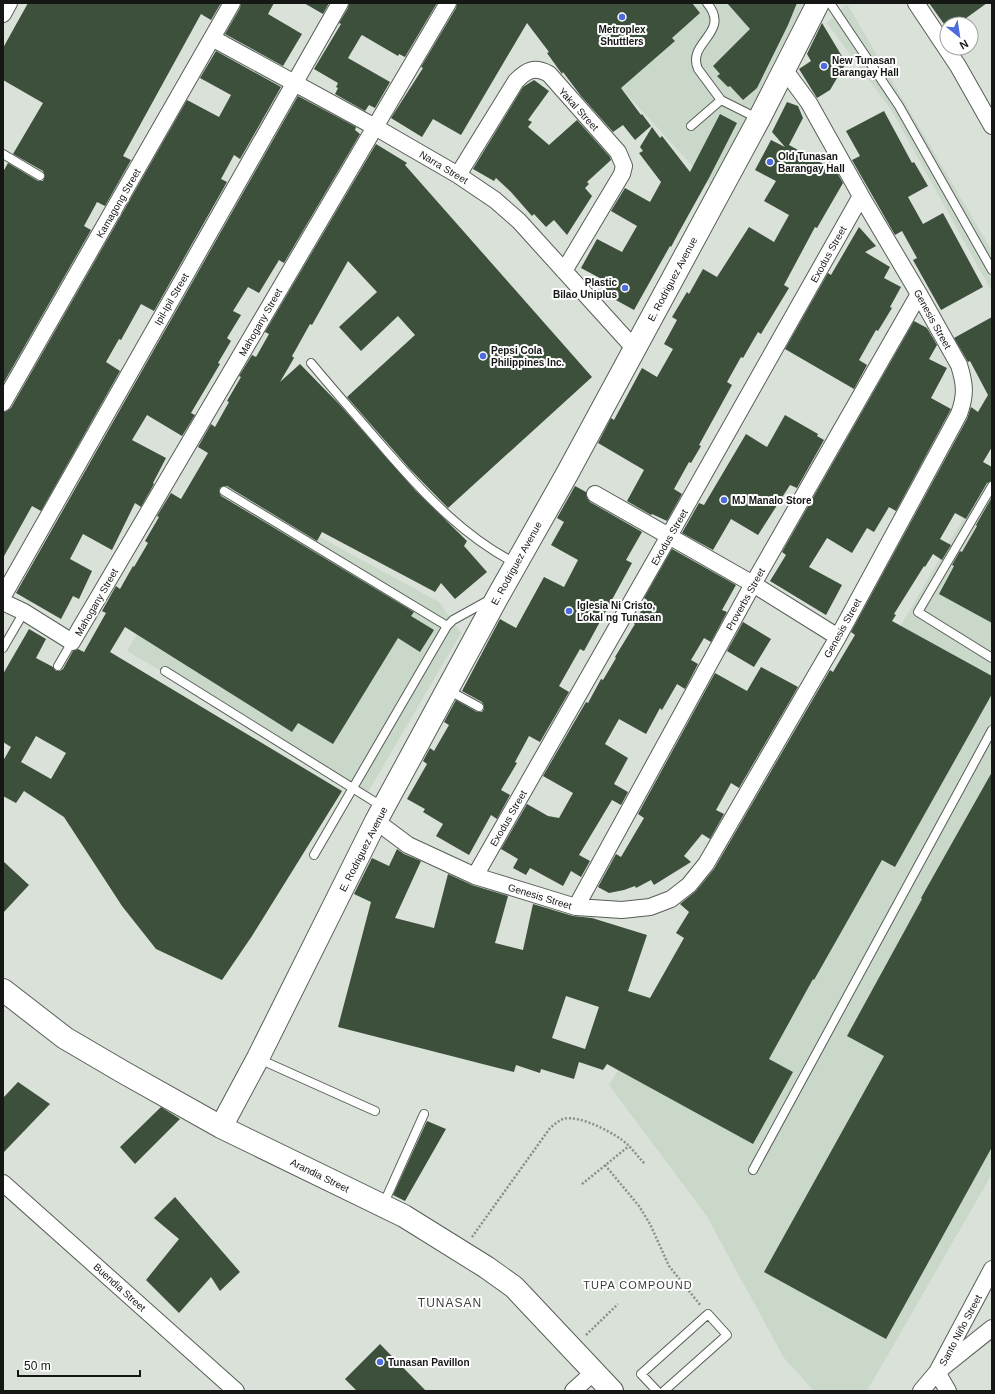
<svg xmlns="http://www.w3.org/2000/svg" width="995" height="1394" viewBox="0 0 995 1394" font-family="Arial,sans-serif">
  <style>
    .built { fill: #cad8ca }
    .building { fill: #3c503c; fill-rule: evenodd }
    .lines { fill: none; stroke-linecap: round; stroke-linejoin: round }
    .lane-casing { stroke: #575e57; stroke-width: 10 }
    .street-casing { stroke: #575e57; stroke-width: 18 }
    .secondary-casing { stroke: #575e57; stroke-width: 24 }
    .path { stroke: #898f89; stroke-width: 2.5; stroke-dasharray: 2 2; stroke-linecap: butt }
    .lane { stroke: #fff; stroke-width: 8 }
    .street { stroke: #fff; stroke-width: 16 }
    .secondary { stroke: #fff; stroke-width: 22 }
    .poi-dot { fill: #4d6bdf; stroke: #fff; stroke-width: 1.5 }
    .labels { text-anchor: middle; stroke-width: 4; stroke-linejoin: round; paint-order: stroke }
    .poi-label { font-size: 10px; font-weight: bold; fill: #141714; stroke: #fff; text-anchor: start }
    .street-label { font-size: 10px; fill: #141714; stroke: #fff }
    .neighbourhood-label { font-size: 11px; letter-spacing: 1px; fill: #3a4039; stroke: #fff }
    .quarter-label { font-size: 12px; letter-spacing: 1px; fill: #3a4039; stroke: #fff }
  </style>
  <rect width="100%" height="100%" fill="#d9e1d9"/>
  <path class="built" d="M543,3H804L750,115L711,186Z
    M847,4L992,251V292L892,111L827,23Z
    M992,469V1174L867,1391H814L784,1358L706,1215L609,1085L663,997L834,740Z
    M226,486L439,602L461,633L368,792L127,651Z"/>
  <path class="building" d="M28,3H221L211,20L201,14L123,156L131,160L105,206L97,202L84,226L91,230L3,384V172L8,163L38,181H43L45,176L43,171L13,154L43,103L3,80V48Z
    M241,3H274L268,14L302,34L283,66L225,34L240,8Z
    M304,3H329L323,14Z
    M349,3H437L405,57L399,54L398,56L362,35L361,36L348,58L390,82L375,108L369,105L365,111L335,94L338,88L336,87L338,83L314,69L341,24L339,23L348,8Z
    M457,3H692L700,13L672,38L675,41L621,88L641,115L642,114L651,126L635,140L623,125L613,132L581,96L563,72L562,74L547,53L549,52L527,23L461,135L433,119L422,137L391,118L423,68L421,67L456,8Z
    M727,3H797L788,25L757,88L743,100L730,86L728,87L717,76L720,74L713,66L750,29Z
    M929,3H987L958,24H944Z
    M822,23L846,63L830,90L817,98L799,69L811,61L807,54Z
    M216,51L281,87L240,159L234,155L221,179L227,182L154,311L141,304L121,340L119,339L106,362L120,371L41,511L32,506L3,558V412L7,411L11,408L187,100L219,117L231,95L200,78Z
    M534,80L549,91L528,120L532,122L528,127L549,145L577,120L610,157L611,160L587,182L589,184L585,188L592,196L567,235L554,220L546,227L534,214L532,216L511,192L496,178L494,181L473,169L523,87Z
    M298,96L356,127L355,130L360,134L284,263L279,260L259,293L248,287L233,311L241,315L227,338L231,341L218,363L220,364L191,413L195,415L182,436L147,415L132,440L166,458L153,483L154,484L141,507L135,503L112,550L83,534L70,559L92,571L79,599L73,596L61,619L16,593Z
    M787,102L798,106L803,118L789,145L825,165L829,158L843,183L817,228L815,227L784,285L789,288L761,334L758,332L743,358L741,357L727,382L732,385L699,445L701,446L691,463L689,462L674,489L682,494L667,521L652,514L651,515L627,501L644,470L598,443L611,418L614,420L642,368L657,377L673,349L664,344L677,320L672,317L687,292L689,294L703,269L717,277L749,227L774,242L789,215L764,201L776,181L755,170L771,140L785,147L772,132Z
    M884,111L912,163L914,162L928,186L908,197L923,224L943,213L983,287L941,310L913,260L917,258L902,231L895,235L852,160L860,156L846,131Z
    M720,114L737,123L709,178L679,232L671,247L670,246L634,310L603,293L609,283L581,268L597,239L622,252L637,226L611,211L625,188L650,202L661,182L639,153L643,151L640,147L652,127L660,138L662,136L690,172Z
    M376,144L407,163L405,165L592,377L448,508L409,468L347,397L415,335L398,316L361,351L339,327L377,292L348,261L312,325L310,324L295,351L292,356L294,358L280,382L300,364L339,404L415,490L467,541L464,546L487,572L455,599L441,583L435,592L322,532L317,541L227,486H224L220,488L219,491L221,496L414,612L411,616L434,630L420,652L398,638L333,744L298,723L292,732L125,627L110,652L342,791L252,936L222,980L156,949L122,906L64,817L24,791L16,803L3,796V761L11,747L3,742V674L29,629L46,639L36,658L53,667L56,671H60L63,669L73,651L78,649L84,652L106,613L102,611L116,586L120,589L133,566L134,567L148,543L145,541L159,517L157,516L171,493L181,499L208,453L198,447L211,424L215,427L229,402L227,401L241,377L239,376L252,355L256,357L269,334L265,332ZM36,736L66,753L51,779L21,762Z
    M859,227L876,246L865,252L890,267L884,278L901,287L890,307L892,308L878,331L876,330L859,360L867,365L854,389L785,349L828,273L831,275Z
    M992,317V447L983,462L992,467V481L987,483L966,519L955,513L940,539L951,545L942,560L933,554L925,567L924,566L894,614L896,615L892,621L992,676V694L895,867L882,860L814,980L813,979L769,1059L793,1072L753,1144L607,1064L603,1070L579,1062L574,1079L541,1069L540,1073L516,1065L514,1072L338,1027L371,902L354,894L372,858L389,866L397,849L404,854L421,861L395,918L434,928L448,874L472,885L508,896L495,943L523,950L533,904L573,916L592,918L647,935L628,991L650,998L684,938L676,933L689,912L680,904L696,891L714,869L830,670L833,672L855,635L851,632L967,419L971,407L978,412L988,395L970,361L968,362L954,338ZM566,996L599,1007L585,1049L552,1038Z
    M914,321L927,328L937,345L929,359L947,368L931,398L951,409L896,511L889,507L874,532L867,528L852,553L827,538L809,567L842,585L826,615L770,581L786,555L782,552Z
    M785,415L818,434L817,436L824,440L797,488L790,485L758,535L731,519L713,550L682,533L699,503L704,505L746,434L767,447Z
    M575,486L586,492L587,498L590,502L642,532L626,560L632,563L584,651L580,649L559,686L569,692L540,742L529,736L515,762L517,763L501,790L510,795L497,819L491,815L469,855L436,836L443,824L423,812L425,809L407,799L427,764L423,761L430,748L434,751L449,725L444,722L456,700L477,712H482L484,709V706L482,702L462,691L500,619L516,628L544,577L564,587L578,560L551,545L564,522L557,518Z
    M992,497V623L939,594L954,566L952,565L960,551L962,552L977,526L976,525Z
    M672,549L736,585L722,610L727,612L711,642L704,638L691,660L698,664L685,689L677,684L662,710L660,708L646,734L619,719L605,744L628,758L614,784L628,792L621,805L612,800L579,855L590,861L581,877L571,871L563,886L530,868L526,875L513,868L518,859L501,849L527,804L548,816L559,818L573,793L543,776L586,702L588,703L601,679L603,680L616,658L615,657L635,624H634L647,600L644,598Z
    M743,622L771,639L754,667L727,651Z
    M761,667L798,687L739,788L731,783L716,810L724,814L710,839L702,834L684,856L691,862L654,885L651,880L636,888L635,886L624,890L609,893L598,887L616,854L621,857L644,818L638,814L715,673L747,691Z
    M992,772V1147L886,1339L764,1272L884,1056L847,1036L922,899L921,898Z
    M3,861L29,885L3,913Z
    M18,1082L50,1104L3,1153V1098Z
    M161,1107L180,1119L135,1164L120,1147Z
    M427,1121L446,1129L405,1201L393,1195Z
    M175,1197L240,1272L220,1291L211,1277L179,1313L146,1280L179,1239L154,1218Z
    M380,1344L426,1391H357L345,1379Z"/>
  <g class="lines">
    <defs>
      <path id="lane" d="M707,3C732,33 686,42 698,69L721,100L759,119
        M830,3L899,106L992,270
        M691,126L721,100
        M3,154L40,176
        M311,363C337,394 364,425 391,456C427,497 465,537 515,563
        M992,486L918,612L992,658
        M224,491L447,626
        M3,648L24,612
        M58,666L72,642
        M165,671L383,807
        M448,690L479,707
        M314,855L447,626L453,620L491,599
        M259,1059L375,1111
        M753,1170L992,730
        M383,1205L424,1114
        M657,1391L641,1374L708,1314L727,1335L664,1391"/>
      <path id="street" d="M916,3L958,66L992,126
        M3,14L9,3
        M212,38L375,127L458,175L495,200L519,221L634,348
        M458,175L516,81C527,70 534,66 549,74L618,152L624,166L622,174L564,271
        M3,403L232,3
        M595,494L753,584L838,637
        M3,596L340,3
        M3,602L24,612L72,642L448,3
        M376,821L408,845L475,876L576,907L622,910L650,907L671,899L689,885L706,864L838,637L959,414C966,395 965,384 959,365L919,294L861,196L809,103L784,69
        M475,876L669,536L861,196
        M576,907L753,584L919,294
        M3,1183L236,1391
        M937,1372L992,1269
        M937,1372L948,1391
        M573,1391L594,1372
        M921,1391L937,1372L992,1328"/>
      <path id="secondary" d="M3,990L65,1038L123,1072L221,1127L404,1216L486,1267L514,1287L612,1391
        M221,1127L258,1058L376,821L498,596L567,474L759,119L818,3"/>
    </defs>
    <use href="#lane" class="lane-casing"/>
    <use href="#street" class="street-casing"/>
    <use href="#secondary" class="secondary-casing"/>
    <path class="path" d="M605,1165L639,1206L650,1224L669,1266L701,1306
      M582,1184L629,1146
      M472,1237L550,1128C554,1125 558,1121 563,1119C579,1114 617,1134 628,1145C634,1151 639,1158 645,1164
      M586,1335L618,1304"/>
    <use href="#lane" class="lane"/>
    <use href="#street" class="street"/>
    <use href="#secondary" class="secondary"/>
  </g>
  <g class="poi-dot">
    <circle cx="622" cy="17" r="4"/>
    <circle cx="824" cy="66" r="4"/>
    <circle cx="770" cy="162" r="4"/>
    <circle cx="625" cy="288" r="4"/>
    <circle cx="483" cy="356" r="4"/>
    <circle cx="724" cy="500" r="4"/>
    <circle cx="569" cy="611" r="4"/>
    <circle cx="380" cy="1362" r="4"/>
  </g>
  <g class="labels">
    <g class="poi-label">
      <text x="622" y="33" text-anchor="middle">Metroplex<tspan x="622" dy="12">Shuttlers</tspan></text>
      <text x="832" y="64">New Tunasan<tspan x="832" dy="12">Barangay Hall</tspan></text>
      <text x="778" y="160">Old Tunasan<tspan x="778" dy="12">Barangay Hall</tspan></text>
      <text x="617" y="286" text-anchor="end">Plastic<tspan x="617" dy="12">Bilao Uniplus</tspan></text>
      <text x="491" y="354">Pepsi Cola<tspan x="491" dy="12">Philippines Inc.</tspan></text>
      <text x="732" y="504">MJ Manalo Store</text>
      <text x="577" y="609">Iglesia Ni Cristo,<tspan x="577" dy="12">Lokal ng Tunasan</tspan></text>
      <text x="388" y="1366">Tunasan Pavillon</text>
    </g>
    <g class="street-label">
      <text transform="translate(579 109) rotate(48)" y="4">Yakal Street</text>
      <text transform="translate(444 167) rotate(31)" y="4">Narra Street</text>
      <text transform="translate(118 203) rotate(-60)" y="4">Kamagong Street</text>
      <text transform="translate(828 254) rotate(-61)" y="4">Exodus Street</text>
      <text transform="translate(672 279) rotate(-62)" y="4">E. Rodriguez Avenue</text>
      <text transform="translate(171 299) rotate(-60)" y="4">Ipil-Ipil Street</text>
      <text transform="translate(933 319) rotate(61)" y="4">Genesis Street</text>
      <text transform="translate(260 322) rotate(-60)" y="4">Mahogany Street</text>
      <text transform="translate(669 537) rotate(-60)" y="4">Exodus Street</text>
      <text transform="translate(516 563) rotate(-61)" y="4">E. Rodriguez Avenue</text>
      <text transform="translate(745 599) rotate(-61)" y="4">Proverbs Street</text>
      <text transform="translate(96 602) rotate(-60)" y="4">Mahogany Street</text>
      <text transform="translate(842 628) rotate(-61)" y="4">Genesis Street</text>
      <text transform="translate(508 818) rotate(-60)" y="4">Exodus Street</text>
      <text transform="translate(363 849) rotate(-63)" y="4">E. Rodriguez Avenue</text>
      <text transform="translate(540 896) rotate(17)" y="4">Genesis Street</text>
      <text transform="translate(320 1175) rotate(26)" y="4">Arandia Street</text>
      <text transform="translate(120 1287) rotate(42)" y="4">Buendia Street</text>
      <text transform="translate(960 1330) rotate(-62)" y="4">Santo Niño Street</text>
    </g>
    <g class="neighbourhood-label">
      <text x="638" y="1289">TUPA COMPOUND</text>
    </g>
    <g class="quarter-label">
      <text x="450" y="1307">TUNASAN</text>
    </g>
  </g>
  <rect width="995" height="1394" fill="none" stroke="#141714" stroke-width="8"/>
  <g transform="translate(959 36) rotate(150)"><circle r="19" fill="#ffffff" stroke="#a1a2a1"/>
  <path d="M0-3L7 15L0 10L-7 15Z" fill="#4d6bdf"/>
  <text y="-6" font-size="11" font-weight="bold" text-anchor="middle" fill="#141714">N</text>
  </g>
  <path d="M18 1370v6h122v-6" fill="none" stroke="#141714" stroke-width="2"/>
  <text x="24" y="1370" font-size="12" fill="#141714" stroke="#ffffff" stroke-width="3" paint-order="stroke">50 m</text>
</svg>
